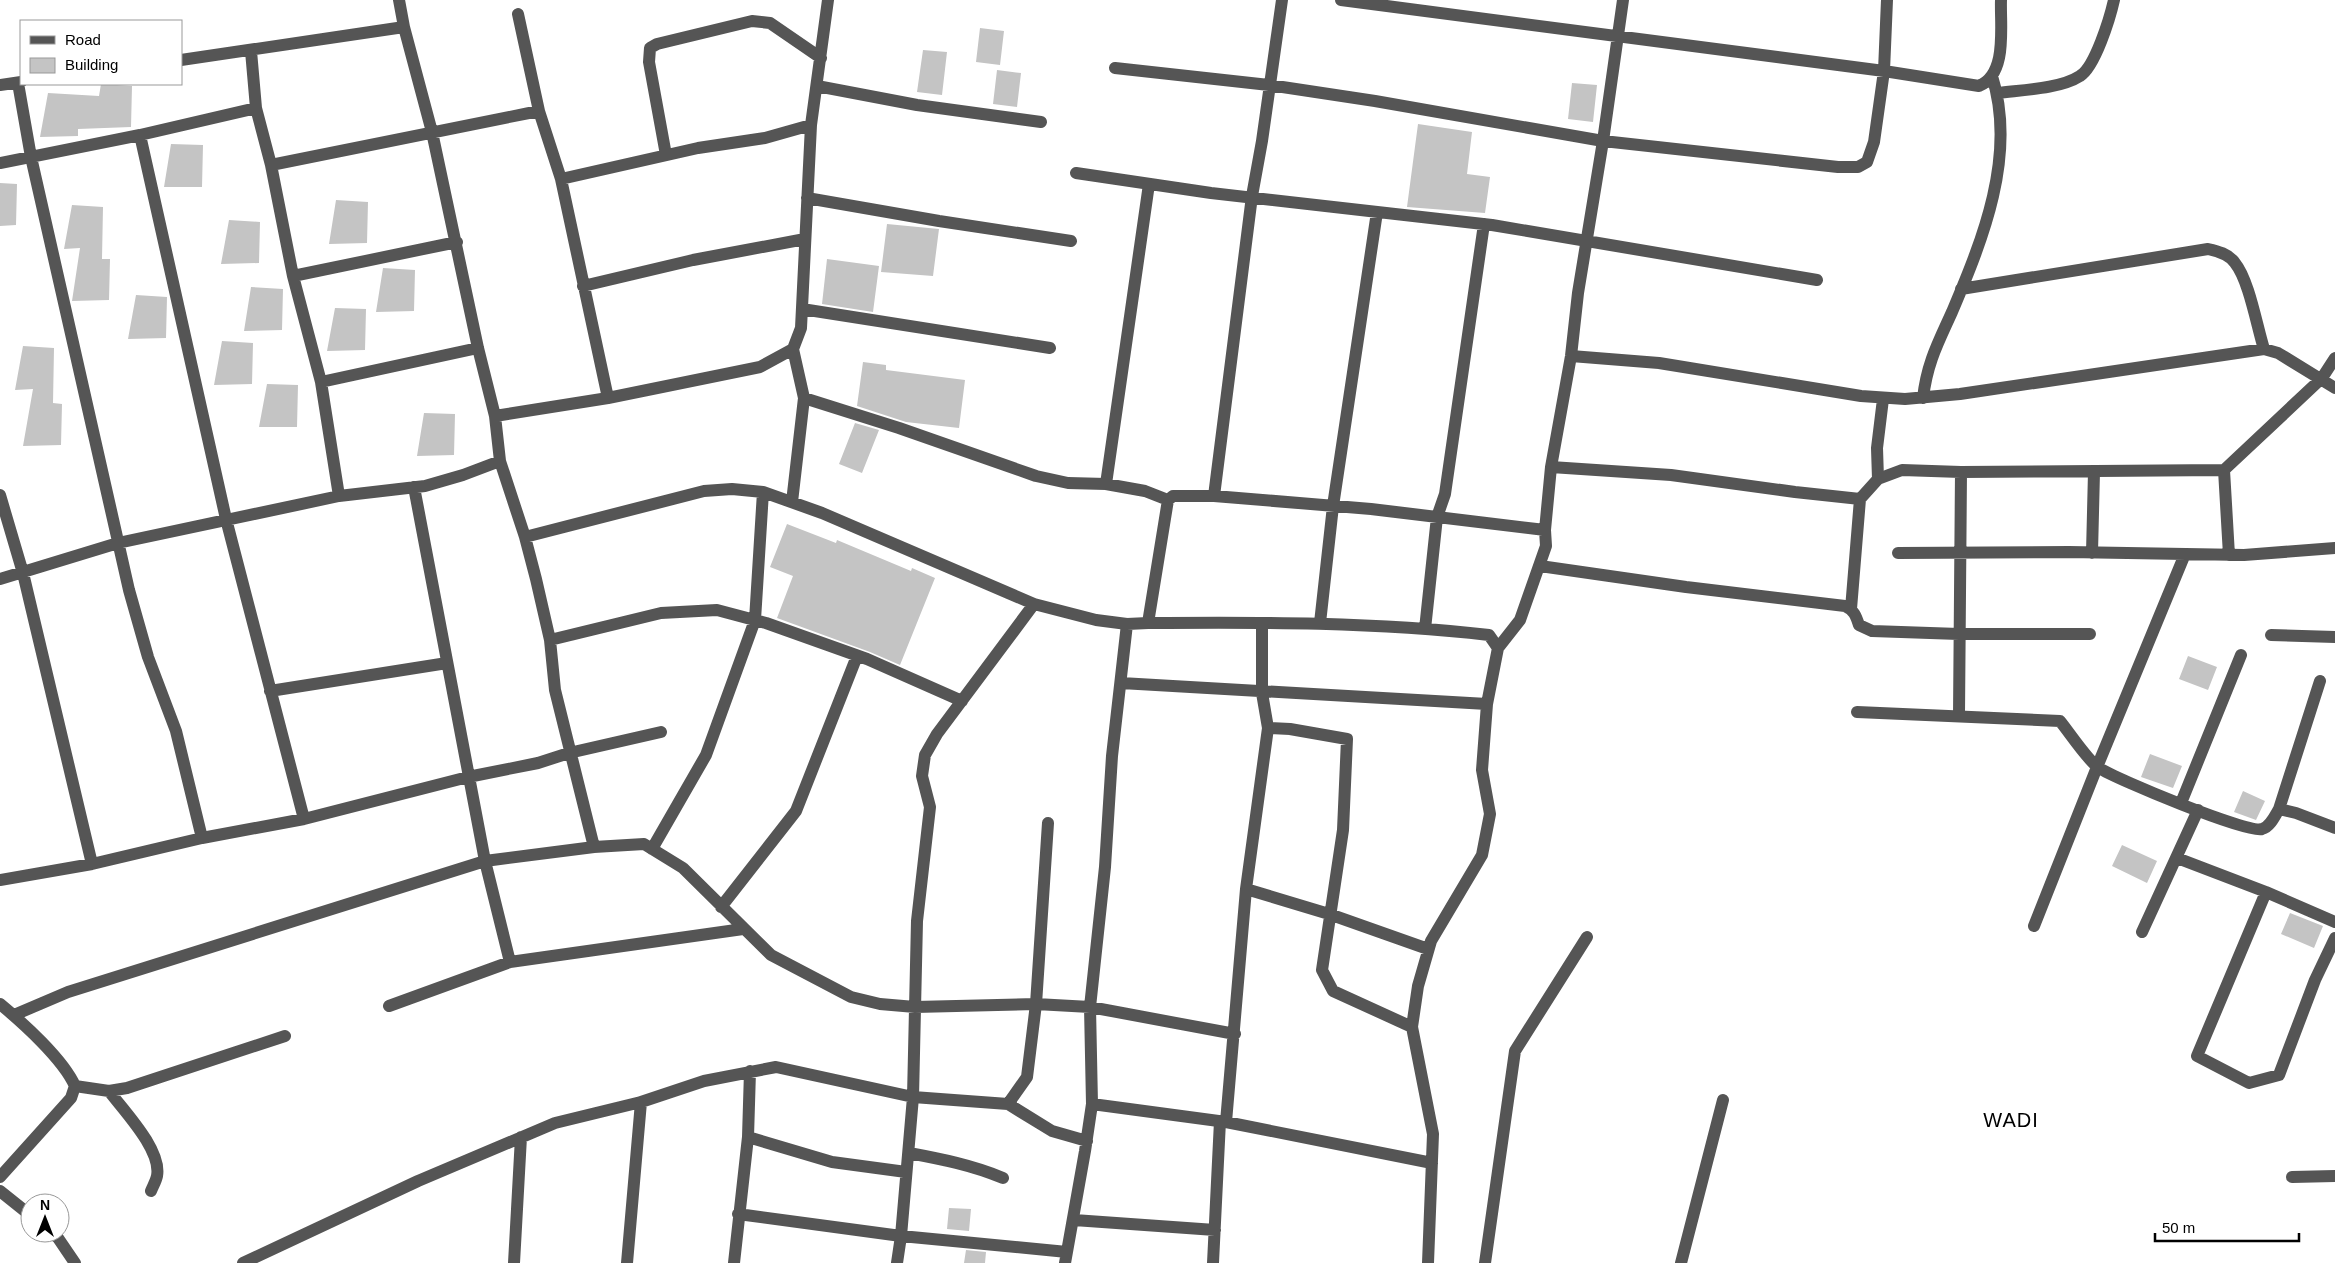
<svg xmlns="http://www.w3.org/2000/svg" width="2335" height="1263" viewBox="0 0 2335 1263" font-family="Arial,sans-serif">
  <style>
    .building { fill: #c4c4c4 }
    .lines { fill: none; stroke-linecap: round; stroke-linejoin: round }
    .minor { stroke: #555; stroke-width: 12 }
    .labels { text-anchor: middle; stroke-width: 5; stroke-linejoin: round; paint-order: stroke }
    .quarter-label { font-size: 20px; letter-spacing: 1px; fill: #000; stroke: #fff }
  </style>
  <rect width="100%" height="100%" fill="#fff"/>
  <path class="building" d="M980,28L1004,31L1000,65L976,62Z
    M923,50L947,52L942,95L917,92Z
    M997,70L1021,73L1017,107L993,104Z
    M1572,83L1597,85L1593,122L1568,119Z
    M101,84L132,86L131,127L78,129V136L40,137L48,93L99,96Z
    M1418,124L1472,132L1467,174L1490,177L1485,213L1407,207Z
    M171,144L203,145L202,187H164Z
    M0,183L17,184L16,225L0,226Z
    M336,200L368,202L367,243L329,244Z
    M72,205L103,207L102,259H110L109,300L72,301L80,248L64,249Z
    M229,220L260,222L259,263L221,264Z
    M887,224L939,229L933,276L881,272Z
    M827,259L879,266L873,312L822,304Z
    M383,268L415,270L414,311L376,312Z
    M251,287L283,289L282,330L244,331Z
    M136,295L167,297L166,338L128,339Z
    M335,308L366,309L365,350L327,351Z
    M222,341L253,343L252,384L214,385Z
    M23,346L54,348L53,403L62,404L61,445L23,446L33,389L15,390Z
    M863,362L886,365V370L965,380L959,428L906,422L857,406Z
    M267,384L298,385L297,427H259Z
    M424,413L455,414L454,455L417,456Z
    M855,423L879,430L862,473L839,464Z
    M787,524L836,543L837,540L911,571L912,568L935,578L900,665L870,652L777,618L793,576L770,567Z
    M2188,656L2217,667L2208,690L2179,679Z
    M2150,754L2182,766L2173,788L2141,777Z
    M2243,791L2265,801L2256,820L2234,812Z
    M2122,845L2157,861L2147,883L2112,866Z
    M2290,913L2323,926L2314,948L2281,934Z
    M949,1208L971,1209L969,1231L947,1229Z
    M966,1250L986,1252L985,1263H964Z"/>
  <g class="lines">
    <path class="minor" d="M399,0L404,27
      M1282,0L1262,141L1252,196L1214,496H1173L1168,500L1148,623C1262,622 1376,622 1489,635L1498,648
      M1341,0L1884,71L1979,86C2008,74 2000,26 2001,0
      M518,14L539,111
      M251,51L256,108L271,165L293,276L321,382L339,496
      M181,60L404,27L432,132L478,348L495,416L500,461
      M1115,68L1269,85L1375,101L1603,141L1838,167H1858L1867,162L1874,142L1884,71L1887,0
      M18,83L31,157L129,590L148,657L176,731L202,838
      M0,85L21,82
      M817,86L917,105L1041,122
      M1998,93C2021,90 2060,89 2080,76C2095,67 2110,18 2114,0
      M140,135L226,519L304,819
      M666,155L649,62L650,48L657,44L752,21L770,23L821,58
      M0,163L140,135L256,108
      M271,165L539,111L561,179L608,398
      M1076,173L1211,193L1492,225L1817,280
      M561,179L698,148L765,138L811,125
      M807,198L939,221L1071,241
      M293,276L457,242
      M583,286L693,260L805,239
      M1961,289L2208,249C2217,251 2229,254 2235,263C2249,280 2257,327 2264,349
      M802,309L1050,348
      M1571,356L1659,363L1861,396L1905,399L1960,394L2264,349L2278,353L2335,388
      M321,382L478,348
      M804,398L899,428L1036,476L1068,483L1106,484L1145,491L1168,500
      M1923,398C1927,363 1938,343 1952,312C1983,239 2017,155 1992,76
      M495,416L608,398L760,367L793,349L801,328L811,125L828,0
      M1551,467L1671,475L1795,492L1860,499L1878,479L1902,470L1961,472
      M2224,470L2229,555
      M1878,479L1877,448L1883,399
      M1106,484L1149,184
      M414,487L485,861L510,962
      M0,495L23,573L92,864
      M1214,496L1371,509L1545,530
      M792,502L804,398L793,349
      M525,537L704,491L732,489L763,492L822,513L1034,604L1096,620L1127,624L1148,623
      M1898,553L2069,552L2244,555L2335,548
      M2092,553L2094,472
      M1540,566L1686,587L1845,606C1854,610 1856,616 1859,625L1872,631L1959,634H2090
      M0,579L118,543L339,496L425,486L463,475L500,461L525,537L536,579L550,640L555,690L594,847
      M1851,609L1860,499
      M1320,623L1333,506L1377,212
      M1425,629L1437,517L1445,494L1484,224
      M2271,635L2335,637
      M550,640L661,613L717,610L766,623L867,659L962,701
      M1121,683L1487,704
      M270,691L447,663
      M1857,712L2060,721C2069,732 2088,761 2099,768C2116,779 2248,834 2262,829C2270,827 2275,816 2279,809L2320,681
      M1959,715L1961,472L2224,470L2322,378L2335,358
      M1268,728L1290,729L1347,739L1343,830L1322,970L1333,991L1412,1027
      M2181,803L2241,655
      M2279,809L2296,813L2335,828
      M652,849L706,755L755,620L763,492
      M2177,858L2266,892L2335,922
      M0,880L92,864L202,838L304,819L468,777L538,763L569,753L661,732
      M1246,889L1329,914L1428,949
      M2266,892L2197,1056L2249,1083L2279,1075L2315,980L2335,938
      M721,907L796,811L857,656
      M2034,926L2097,767L2185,554
      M2142,932L2198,810
      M0,1004C23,1023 63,1059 75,1086L71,1098L0,1177
      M389,1006L510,962L743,929
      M14,1015L68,992L485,861L594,847L644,844L683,868L771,955L851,997L880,1004L915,1007L1036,1004L1090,1007L1235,1034
      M75,1086L109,1091L127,1088L285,1036
      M109,1091C124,1111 162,1150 157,1176C156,1181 153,1186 151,1191
      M1008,1104L1027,1077L1036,1004L1048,823
      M1092,1104L1226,1122L1432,1163
      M1226,1122L1246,889L1268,728L1262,693V623
      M748,1137L832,1162L906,1172
      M909,1153C941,1159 972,1165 1003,1178
      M2292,1177L2335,1176
      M0,1191L30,1215
      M738,1214L901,1236L1067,1252
      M1074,1220L1215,1230
      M52,1233L58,1238L75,1263
      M243,1263L418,1181L555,1123L641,1102L704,1081L776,1067L913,1097L1008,1104L1052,1131L1087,1141
      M514,1263L521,1137
      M627,1263L641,1102
      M734,1263L748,1137L750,1071
      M897,1263L901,1236L913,1097L917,921L930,807L922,776L925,755L937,734L1034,604
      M1065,1263L1085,1151L1092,1104L1090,1007L1105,867L1112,756L1127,624
      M1213,1263L1220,1121
      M1428,1263L1433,1134L1412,1027L1418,986L1431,941L1482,855L1490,814L1482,770L1487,704L1498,648L1520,620L1546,546L1545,530L1551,467L1571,356L1578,293L1603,141L1623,0
      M1485,1263L1515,1051L1587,937
      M1681,1263L1723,1100"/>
  </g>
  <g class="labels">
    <g class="quarter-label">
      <text x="2011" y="1127">WADI</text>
    </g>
  </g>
  <rect x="20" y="20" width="162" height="65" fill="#ffffff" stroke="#999999"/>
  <rect x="30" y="36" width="25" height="8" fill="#555555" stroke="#999999"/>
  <text x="65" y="45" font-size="15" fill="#000000">Road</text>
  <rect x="30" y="58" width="25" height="15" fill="#c4c4c4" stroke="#999999"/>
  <text x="65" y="70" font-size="15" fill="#000000">Building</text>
  <g transform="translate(45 1218)"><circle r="24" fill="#ffffff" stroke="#999999"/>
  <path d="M0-4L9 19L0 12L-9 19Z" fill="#000000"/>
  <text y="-8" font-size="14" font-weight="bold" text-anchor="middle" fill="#000000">N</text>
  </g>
  <path d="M2155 1233v8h144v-8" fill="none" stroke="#000000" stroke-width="2.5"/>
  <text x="2162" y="1233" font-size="15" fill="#000000" stroke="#ffffff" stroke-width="4" paint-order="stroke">50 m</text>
</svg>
